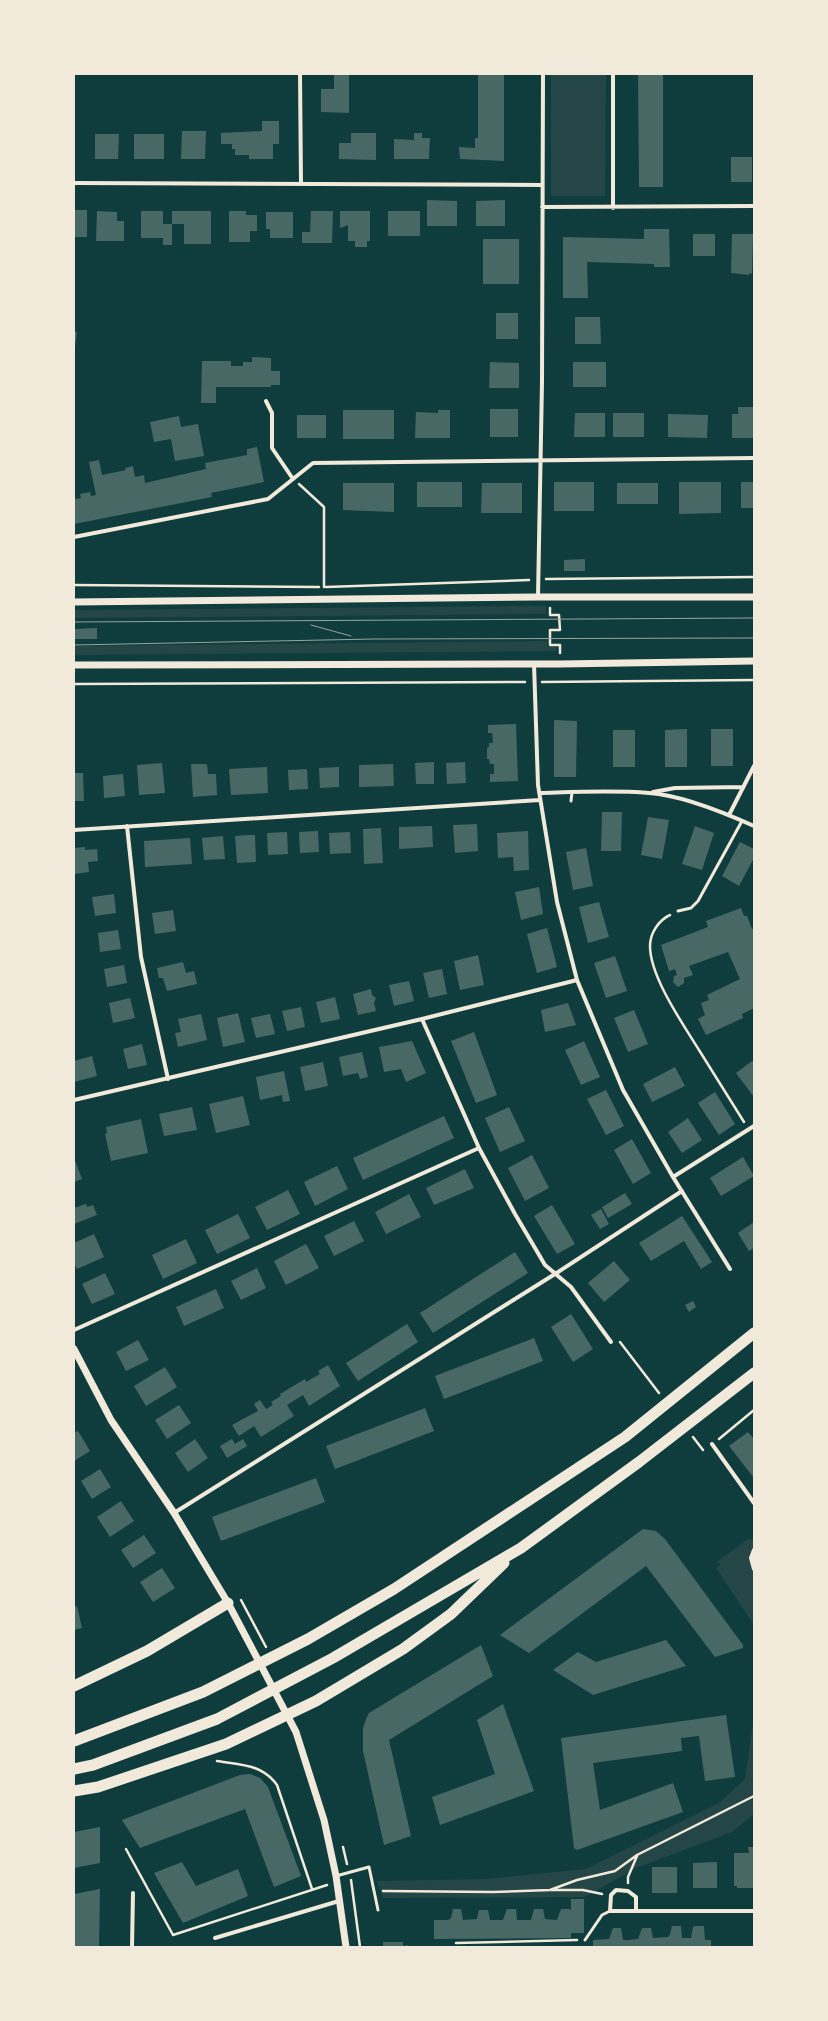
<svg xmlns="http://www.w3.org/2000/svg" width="828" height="2021" viewBox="0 0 828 2021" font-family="'Sofia Sans Condensed',sans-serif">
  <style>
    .green { fill: #244646 }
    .building { fill: #486865 }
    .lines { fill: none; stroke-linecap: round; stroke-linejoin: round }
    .path { stroke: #f1e9da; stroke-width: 2.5 }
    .service { stroke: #f1e9da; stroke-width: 3 }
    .minor { stroke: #f1e9da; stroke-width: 4 }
    .tertiary { stroke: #f1e9da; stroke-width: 7 }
    .trunk { stroke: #f1e9da; stroke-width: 11 }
    .tram { stroke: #97a49c; stroke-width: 1 }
  </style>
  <rect width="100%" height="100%" fill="#0f3d3e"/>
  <path class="green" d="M551,74H606L605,196H551Z
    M546,606V614L74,618V610Z
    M547,641V646L556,647V651L74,655V646Z
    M754,1538V1625L716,1568L721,1564L717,1562L748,1539L751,1540Z
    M754,1717V1814L732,1832L636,1868L585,1897L383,1898L377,1881L485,1879L586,1869L719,1803L745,1779Z"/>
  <path class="building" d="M334,74H349V113L321,112V89H334Z
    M478,74H504V161L460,159L459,147L475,148V138H478Z
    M638,74H663V187H639Z
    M262,121H279V144H273V159H249V155H235V149H232V144H221V133L262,131Z
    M182,131H206L205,159H181Z
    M351,133H376V160L339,159V143H351Z
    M414,133H422V138H430L429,159H394V139L414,140Z
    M95,134H119L118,159H95Z
    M134,134H164V159H134Z
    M731,157H752V182H731Z
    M427,200L457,201V226H427Z
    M505,200V226H476V201Z
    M74,210H87V237H74Z
    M97,211L117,212V221H124V241H96Z
    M141,211H163V224H172V245H163V238H141Z
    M172,211H211V244H184V224H172Z
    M229,211H246V215H257V231H250V242H229Z
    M311,211H333L332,243H302V232H310Z
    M340,211H370V241H367V247H355V241H348V225L340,228Z
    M388,211H420V236H388Z
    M266,212H293V238H270V229H266Z
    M644,229H669L670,267H654V264L587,262L588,298H563V237L644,239Z
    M693,234H715V256H693Z
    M732,234H753L752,274L749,273V275L731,273Z
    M483,239H519V284H483Z
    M496,313H518V339H496Z
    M575,317H600L601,344H575Z
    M74,332H77L75,346H74Z
    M252,357L271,358V371H280V385H271V387H216V403H201L202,361H231V366H243V362H252Z
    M490,362L519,363V388H489Z
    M573,362H606V387H573Z
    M738,407H754V438H732V414H738Z
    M490,409H518V437H490Z
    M343,410H394V439H343Z
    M438,410H450V438H415L416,412L438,413Z
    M575,413H605V437H574Z
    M613,413H644V437H613Z
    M668,414L708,415L707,438L668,437Z
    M297,415H326V438H297Z
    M179,416L181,427L198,424L204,456L175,461L171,439L154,442L150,422Z
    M257,447L264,482L211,493L212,497L74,524V499L81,498L80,494L90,492L91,496L96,495L89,462L99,460L102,475L126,470L125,468L133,466L135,477L144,475L145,483L206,469L205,463L247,455V449Z
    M417,482H462V507H417Z
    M554,482H594V511H554Z
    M679,482H721V513L679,514Z
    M741,482H754V508H741Z
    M343,483H394V512L343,510Z
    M482,483H522V513H481Z
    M617,483H658V504H617Z
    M585,559V571H564V560Z
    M97,628V639H74V629Z
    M554,720L577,721L576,777H554Z
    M516,724L518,781L490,782V774H494V764H490L489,759H487V748L489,747V743H493L492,733H488V725Z
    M687,729V767H665V730Z
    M711,729H733V766H711Z
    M613,730H635V767H613Z
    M434,762V784H416L415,763Z
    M465,762L466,783L447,784L446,763Z
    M162,763L165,793L139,795L137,765Z
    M191,764H207L208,774H216L217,795L193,797Z
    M393,764L394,786L359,787V765Z
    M267,767L268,793L231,795L229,769Z
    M339,767V787L320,788L319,768Z
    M307,769L308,789L289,790L288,770Z
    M74,773H83L84,801H74Z
    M123,774L125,796L104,798L103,776Z
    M602,812H622L621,851H601Z
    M648,817L669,820L662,859L641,855Z
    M477,824L478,851L455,853L453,825Z
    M432,826L433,847L399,849V827Z
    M695,826L714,833L702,870L682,864Z
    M381,828L383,863L364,864L363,829Z
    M318,831L319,852L300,853L299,832Z
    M528,831L529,870L514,871L513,857L498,858L497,833Z
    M287,832L288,854L268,855L267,833Z
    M350,832L351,853L330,854L329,833Z
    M248,835H255L256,862L237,863L235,836Z
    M223,836L225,859L204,860L202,838Z
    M190,838L192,864L145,867L144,841Z
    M740,842L754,849V858L739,886L722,876Z
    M85,847V850L97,849L98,861L88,862L89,872L74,874V848Z
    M586,848L593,886L573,890L566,852Z
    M539,887L543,914L521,920L515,892Z
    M114,894L116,913L95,916L92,897Z
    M599,902L609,937L588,943L579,907Z
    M741,908L744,916H747L752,929L754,928V1008L742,1014L743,1018L706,1035L698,1019L705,1015L701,1003L709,1000L707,995L740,979L728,952L689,966L693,975L684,978V983L678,987L673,982L674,976L677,975L675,969L669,971L661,945L708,927L706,921Z
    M173,910L176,931L155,934L152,913Z
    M547,928L557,967L537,973L527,934Z
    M118,930L121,949L100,952L98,933Z
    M478,955L484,985L460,990L454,961Z
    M615,956L627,991L606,998L594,963Z
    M183,962L186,973L194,971L197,984L167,991L163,978H159L157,968Z
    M124,965L127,983L107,987L104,969Z
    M442,969L447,994L429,998L423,973Z
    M409,981L414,1001L394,1006L389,985Z
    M371,989L372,995L376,998L374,1003L376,1011L358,1015L353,994Z
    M335,997L340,1019L321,1023L316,1002Z
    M130,998L135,1018L113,1023L109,1003Z
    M568,1003L576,1025L545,1032L541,1010Z
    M301,1007L305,1027L287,1031L282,1011Z
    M634,1010L648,1044L628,1052L614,1018Z
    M238,1013L245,1042L223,1047L217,1018Z
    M201,1014L207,1040L178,1047L175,1033L181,1032L178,1019Z
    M270,1014L275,1034L256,1038L251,1018Z
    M474,1032L497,1095L476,1103L451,1041Z
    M412,1041L426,1073L406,1082L401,1069L384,1072L379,1047Z
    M584,1041L600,1077L581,1085L565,1050Z
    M142,1044L147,1065L128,1069L123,1049Z
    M362,1052L368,1077L360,1079L358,1073L343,1076L339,1057Z
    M92,1056L97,1076L74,1082V1061Z
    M752,1061L754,1063V1097L736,1073Z
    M323,1062L328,1086L305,1091L300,1067Z
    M675,1067L685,1086L652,1102L643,1084Z
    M284,1071L290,1101L283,1102L282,1095L260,1100L256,1077Z
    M606,1090L624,1126L606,1135L587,1099Z
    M715,1092L735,1124L719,1135L698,1103Z
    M243,1096L250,1125L216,1133L209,1104Z
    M192,1107L197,1130L164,1136L159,1114Z
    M509,1107L525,1141L500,1152L485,1118Z
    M444,1116L454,1138L363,1180L353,1158Z
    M688,1118L702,1140L682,1153L668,1132Z
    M141,1119L148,1153L111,1161L105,1134L107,1133L106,1127Z
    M632,1139L651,1173L633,1184L614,1150Z
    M532,1155L549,1188L525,1201L508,1168Z
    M743,1157L754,1176L721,1196L710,1178Z
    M74,1158L82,1179L74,1182Z
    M337,1166L348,1189L315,1206L304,1182Z
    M465,1169L474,1188L434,1205L426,1188Z
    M288,1190L300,1214L267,1230L255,1207Z
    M625,1193L632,1204L608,1218L602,1207Z
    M409,1194L421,1217L386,1234L375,1212Z
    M86,1204L87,1207L93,1205L97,1215L74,1224V1208Z
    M552,1205L575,1244L557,1254L534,1216Z
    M601,1209L609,1224L600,1229L591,1215Z
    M238,1214L250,1238L217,1254L205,1230Z
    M682,1216L712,1262L701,1269L684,1241L651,1261L639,1243Z
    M354,1221L364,1241L334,1256L324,1236Z
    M754,1222V1248L749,1251L738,1233Z
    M94,1234L104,1257L77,1269L74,1263V1243Z
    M186,1239L197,1263L163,1279L152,1255Z
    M306,1244L319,1268L286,1285L274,1261Z
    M515,1252L528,1273L433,1333L420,1313Z
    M614,1261L630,1280L604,1302L588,1283Z
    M257,1268L266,1288L241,1300L231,1281Z
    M105,1273L115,1294L92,1304L82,1284Z
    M216,1289L224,1308L184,1326L176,1307Z
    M693,1301L696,1307L689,1312L685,1305Z
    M571,1314L593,1349L573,1362L551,1327Z
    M407,1324L418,1342L358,1381L346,1363Z
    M534,1338L543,1361L444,1399L435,1376Z
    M138,1340L149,1360L126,1371L116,1352Z
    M328,1365L340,1386L309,1406L303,1395L287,1405L294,1416L261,1437L254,1426L239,1436L232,1425L258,1411L254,1404L260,1400L266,1409L273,1405L271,1402L281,1396L280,1394L305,1379L306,1382L320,1374L318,1371Z
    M165,1367L177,1387L146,1406L134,1386Z
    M179,1405L191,1423L167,1439L155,1420Z
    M425,1408L434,1431L335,1469L326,1446Z
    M78,1431L90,1451L74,1461V1433Z
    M748,1432L754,1439V1478L729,1446Z
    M195,1439L208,1458L188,1472L175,1453Z
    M232,1439L235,1444L243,1439L247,1446L227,1458L220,1446Z
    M100,1469L111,1487L92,1499L81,1481Z
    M316,1478L325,1502L221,1541L212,1517Z
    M121,1501L134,1521L110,1537L97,1517Z
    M643,1529L656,1531L665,1539L743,1645V1648L715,1657L646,1566L529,1653L500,1635Z
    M144,1535L156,1553L133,1568L121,1550Z
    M162,1568L175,1588L153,1602L140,1582Z
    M77,1606L82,1628L74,1630V1607Z
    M666,1640L686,1666L593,1695L553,1670L578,1652L596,1662Z
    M481,1645L493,1676L389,1740L411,1836L384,1845L363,1751V1728L367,1717L369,1713Z
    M503,1704L534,1791L440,1825L432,1797L495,1774L477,1720Z
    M726,1715L735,1777L705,1781L699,1736L681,1738L682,1751L593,1763L600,1810L673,1783L683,1812L577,1850L574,1848L561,1738Z
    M250,1774L260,1778L268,1787L301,1876L274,1887L245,1809L140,1848L122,1820L240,1775Z
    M100,1827V1863L74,1868V1832Z
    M748,1847H754V1888H737V1886H734V1853H749Z
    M182,1862L196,1886L238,1869L248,1896L183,1923L154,1873Z
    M717,1862V1888H693V1863Z
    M652,1867H677V1893H652Z
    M100,1889L99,1947H74V1894Z
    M571,1899H584V1933H571V1938L434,1939V1920H448L451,1918L453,1909H461L463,1920L477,1919L479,1910H488L490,1920H503L507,1909H516L517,1920H531L534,1909H543L545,1919L557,1920L561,1909H570L571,1911Z
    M672,1926H681L682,1938H691L693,1927L695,1926H704L705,1940H711V1947H593V1940L609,1939L613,1928H621L623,1940H629L638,1939L642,1928H651L653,1938L668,1937L670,1935Z
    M383,1942H403V1946L408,1945V1947H383Z"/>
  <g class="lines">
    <path class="path" d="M299,484L324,507V587
      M546,579L754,577
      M74,585L319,587
      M326,587L529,580
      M550,608V615H559L560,630H550V645H560V653
      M542,682L754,680
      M74,684L525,682
      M670,915C659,920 650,933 650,946C650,977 683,1024 699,1050C714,1074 729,1098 744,1122
      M620,1342L659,1393
      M693,1437L703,1450
      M719,1439L754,1410
      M241,1600L266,1647
      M217,1761C241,1765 262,1764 277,1785L312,1889
      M343,1847L347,1864
      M126,1849L173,1935L327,1885
      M351,1880L360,1947
      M628,1883V1877L637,1856
      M551,1890H583L602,1894
      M383,1891L493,1892L550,1890L577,1880L615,1871L637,1855L754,1796
      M456,1943L577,1940"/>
    <path class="service" d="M571,801L572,792
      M678,911L691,908L698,901L742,821
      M336,1876L369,1867L378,1910
      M585,1940L602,1915L610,1911"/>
    <path class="minor" d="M300,74L301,183
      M613,74V208
      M74,183L542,185
      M542,207L754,206
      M266,401L272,413V448L293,479
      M74,537L268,499L313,463L754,458
      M538,597L542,382L543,74
      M534,664L538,785L557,902L577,980L623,1090L673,1177L730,1269
      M653,792L675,788L743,787
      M539,793C575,792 613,790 649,793C681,795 725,813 754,826
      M729,815L754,766
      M127,826L141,957L168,1079
      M74,830L540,800
      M422,1019L479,1148L515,1214L545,1265L571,1287L611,1342
      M74,1100L422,1019L577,980
      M673,1177L754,1126
      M74,1330L479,1148
      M712,1444L754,1503
      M174,1513L555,1274L682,1191
      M754,1550L751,1558L754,1569
      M636,1911V1897L628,1891L616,1890L611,1895L610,1911H754
      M215,1938L339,1901
      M132,1947L133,1893"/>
    <path class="tertiary" d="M74,602L538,597H754
      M74,665L560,664L754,661
      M74,1349L111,1420L174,1513L228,1603L296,1732L324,1820L336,1876L346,1947"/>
    <path class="trunk" d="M74,1686L147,1651L228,1603
      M74,1741L203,1692L308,1639L394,1589L625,1437L754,1333
      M74,1769L93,1765L217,1719L333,1658L521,1548L639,1462L754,1373
      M74,1791L98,1787L226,1744L316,1701L403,1649L451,1614L504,1563"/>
    <path class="tram" d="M74,622L754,618
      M311,625L351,636
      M74,645L374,639L754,638"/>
  </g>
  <rect width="828" height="2021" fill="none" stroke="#f1e9da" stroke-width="150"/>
</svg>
